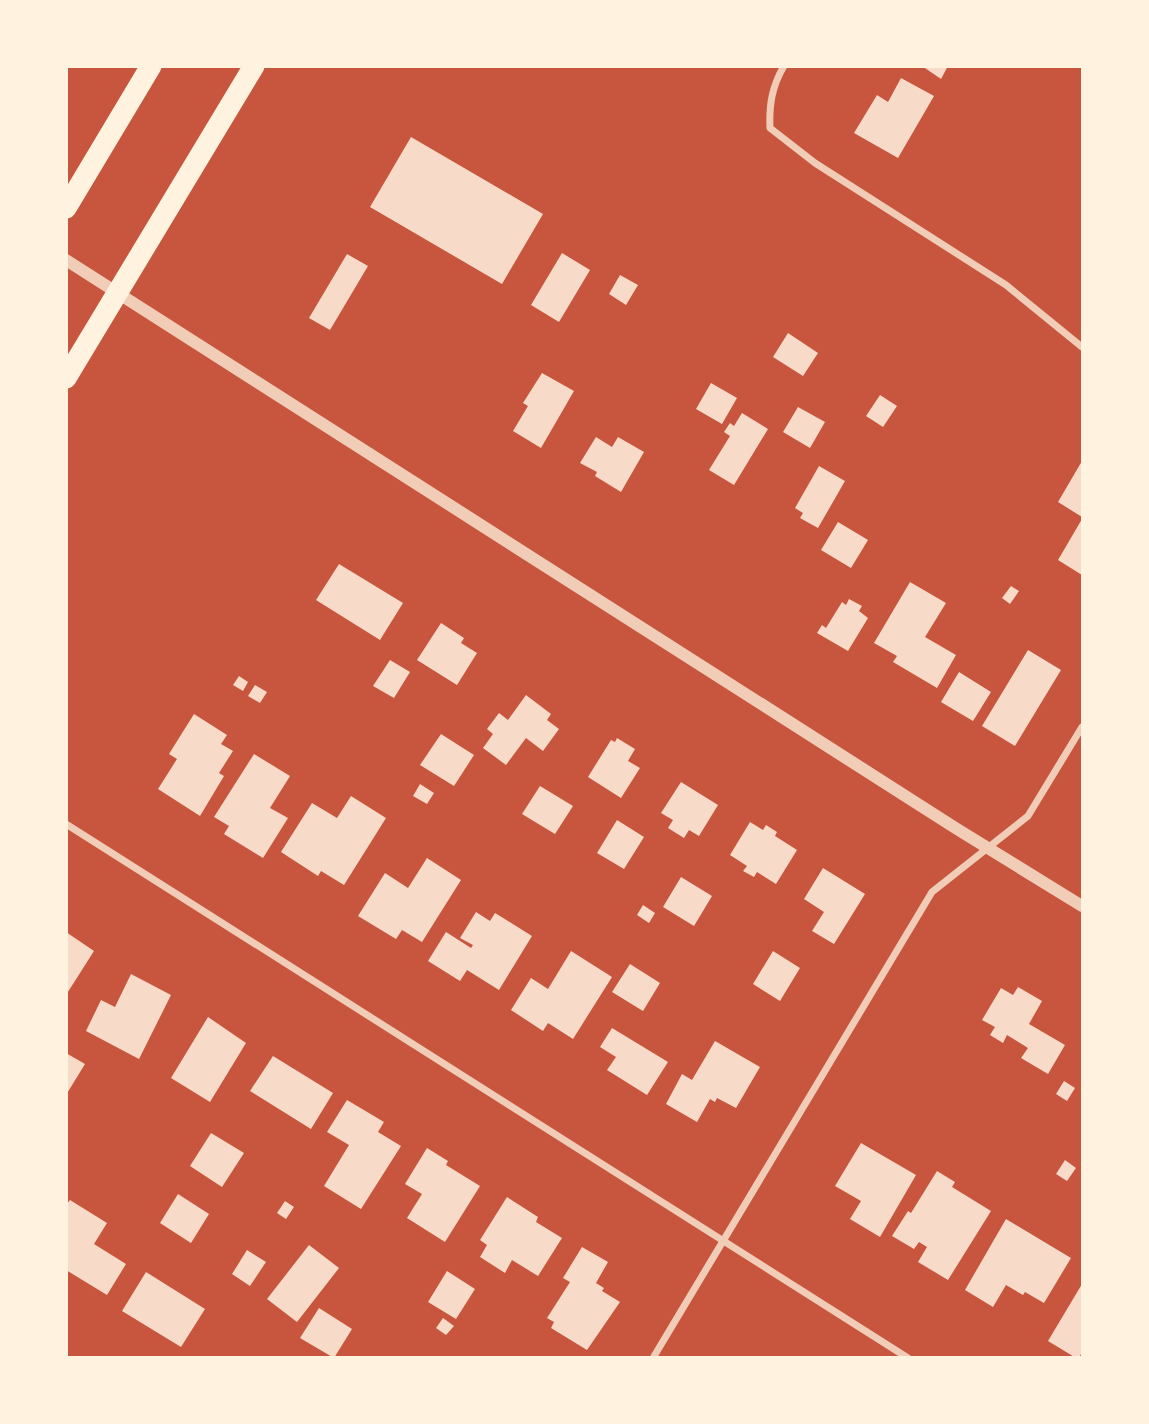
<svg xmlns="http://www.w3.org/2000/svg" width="1149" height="1424" viewBox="0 0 1149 1424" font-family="Spectral,serif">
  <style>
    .building { fill: #f7dbc8 }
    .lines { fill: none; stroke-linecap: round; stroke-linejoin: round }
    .minor { stroke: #f1ccb7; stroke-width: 7 }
    .tertiary { stroke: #f1ccb7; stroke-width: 12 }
    .motorway { stroke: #fff3e0; stroke-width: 21 }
  </style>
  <rect width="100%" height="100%" fill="#c8553d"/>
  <path class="building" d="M922,66H948L941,79Z
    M901,78L934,96L898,158L854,133L877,95L888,102Z
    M411,137L543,214L502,284L370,207Z
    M562,253L590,270L559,322L531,305Z
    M347,254L368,266L330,330L309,318Z
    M620,275L638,285L626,305L609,294Z
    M788,333L818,353L803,376L773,357Z
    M542,373L574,391L541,448L513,431L528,406L523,403Z
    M711,383L737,398L722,424L696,409Z
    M880,395L897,406L883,427L866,416Z
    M798,407L825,422L810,448L783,432Z
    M742,413L768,429L734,485L709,470L730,436L724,432L730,423L734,426Z
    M596,437L612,447L618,437L644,452L621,492L595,476L597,472L580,463Z
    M1082,461V517L1058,502Z
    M819,466L845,481L818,528L800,518L803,513L795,508Z
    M1082,519V575L1058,560Z
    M838,522L868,540L851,568L821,550Z
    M339,564L403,603L380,640L316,600Z
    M910,582L946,603L925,637L956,655L937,688L893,662L897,656L874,643Z
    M1011,586L1019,591L1010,604L1002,598Z
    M849,599L862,606L859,611L868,618L848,651L817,633L822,625L826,628L842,602L846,605Z
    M441,623L464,638L461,643L477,653L457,685L417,660Z
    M1028,650L1061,670L1015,746L982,726Z
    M390,660L410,672L394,698L373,686Z
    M959,672L991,692L973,721L941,702Z
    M239,676L248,682L243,691L233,685Z
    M255,685L267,692L260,703L248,696Z
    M526,695L551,714L547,720L559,729L543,751L526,738L506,765L483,748L493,734L487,729L499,713L508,720Z
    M194,714L227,735L221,744L233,751L219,773L224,776L200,816L158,789L177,759L169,754Z
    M441,734L474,755L454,786L420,765Z
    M617,738L635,749L628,761L640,768L621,798L588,777L611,740L615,742Z
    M254,754L290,776L270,808L288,818L263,858L224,834L229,826L214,817Z
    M681,782L718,805L699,836L689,830L684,838L668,828L673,820L661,813Z
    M420,784L434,793L427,804L413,796Z
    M540,786L573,806L555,834L522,814Z
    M351,796L386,818L344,885L321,871L318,876L281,852L312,803L337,818Z
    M617,820L644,837L624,869L597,853Z
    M750,822L763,830L766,825L777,832L775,836L797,850L776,884L757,872L754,877L743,871L747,866L730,855Z
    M427,858L461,880L422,942L402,930L396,939L358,916L385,873L408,888Z
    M823,868L865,894L834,944L812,931L824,912L804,899Z
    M681,877L712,896L694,926L663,907Z
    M643,905L655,913L649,923L637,915Z
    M476,912L490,921L495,913L532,936L499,990L467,970L460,981L428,961L446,932L471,948L473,945L460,938Z
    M66,932L94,951L66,995Z
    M571,951L612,977L573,1039L548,1023L543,1031L511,1010L531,978L548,989Z
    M773,951L800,968L780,1001L753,984Z
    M630,964L660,983L643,1011L612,992Z
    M131,974L171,995L139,1059L86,1031L101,1000L115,1007Z
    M1018,987L1042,1001L1029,1024L1065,1045L1048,1074L1021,1058L1028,1048L1007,1035L1003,1043L990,1035L995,1027L982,1020L1001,988L1013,995Z
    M208,1017L246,1043L210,1102L171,1078Z
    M612,1028L668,1062L647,1095L607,1070L616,1057L600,1047Z
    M715,1041L760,1067L736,1108L717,1098L715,1102L710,1099L697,1122L666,1104L682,1074L692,1080Z
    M66,1053L85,1064L66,1095Z
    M273,1056L333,1093L311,1129L250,1091Z
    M1064,1081L1075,1088L1067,1101L1056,1094Z
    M347,1100L384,1122L378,1132L401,1146L361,1209L324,1186L349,1145L327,1132Z
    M211,1133L244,1153L222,1187L190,1166Z
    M861,1143L916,1175L880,1237L850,1219L861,1201L835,1186Z
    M427,1148L448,1161L446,1165L480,1186L445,1242L407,1218L422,1194L405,1184Z
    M1065,1160L1076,1168L1067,1181L1056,1174Z
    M937,1171L955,1182L952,1187L991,1211L948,1280L918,1262L927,1247L919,1242L914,1249L892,1236L908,1211L911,1213Z
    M178,1194L209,1214L191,1243L160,1223Z
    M507,1197L538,1217L536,1222L562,1238L538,1276L512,1260L505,1273L480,1257L487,1245L480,1240Z
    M70,1200L107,1223L94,1244L126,1264L107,1295L66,1270V1205Z
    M285,1201L294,1207L286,1219L277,1213Z
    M1006,1219L1071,1258L1044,1303L1025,1292L1023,1295L1006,1285L993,1307L965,1290Z
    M309,1245L339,1268L297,1322L267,1299Z
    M582,1247L608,1262L596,1283L604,1288L602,1291L620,1302L587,1350L551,1328L554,1322L547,1318L570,1282L563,1278Z
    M247,1250L266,1262L250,1286L232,1274Z
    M447,1271L475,1289L456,1319L428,1302Z
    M146,1272L205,1309L181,1347L122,1311Z
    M1082,1284V1352L1079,1358H1076L1048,1341Z
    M319,1308L352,1329L334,1358L300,1338Z
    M443,1318L454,1326L446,1335L436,1328Z"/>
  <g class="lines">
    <path class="minor" d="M784,66C772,86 769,105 770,128L815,163L1006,285L1082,347
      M66,824L908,1358
      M653,1358L932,892L1028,816L1082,727"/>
    <path class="tertiary" d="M66,260L957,829L1082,906"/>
    <path class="motorway" d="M66,208L151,66
      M66,378L254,66"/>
  </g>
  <rect width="1149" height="1424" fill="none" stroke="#fff3e0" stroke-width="136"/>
</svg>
